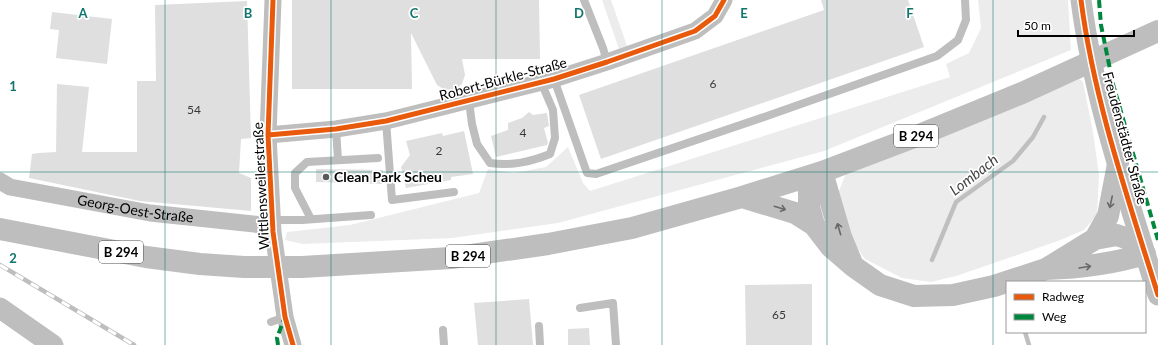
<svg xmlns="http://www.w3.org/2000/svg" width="1158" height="345" viewBox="0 0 1158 345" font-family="Lato,sans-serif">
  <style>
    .green { fill: #ececec }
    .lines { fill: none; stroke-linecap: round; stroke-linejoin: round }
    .stream { stroke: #bfbfbf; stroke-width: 4.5 }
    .building { fill: #dfdfdf }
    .service { stroke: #bebebe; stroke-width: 8 }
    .minor { stroke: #bebebe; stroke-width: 17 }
    .tertiary { stroke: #bebebe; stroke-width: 21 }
    .primary { stroke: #bebebe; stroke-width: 22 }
    .rail-casing { stroke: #bebebe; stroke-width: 4.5 }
    .rail { stroke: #fff; stroke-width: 3; stroke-dasharray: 9; stroke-linecap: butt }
    .quiet { stroke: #00873e; stroke-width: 4; stroke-dasharray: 8 4; stroke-linecap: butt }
    .cycleway-casing { stroke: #fff; stroke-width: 8 }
    .cycleway { stroke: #e8590c; stroke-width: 5 }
    .oneway { stroke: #686868 }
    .grid { fill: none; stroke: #0f766e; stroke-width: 1; stroke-opacity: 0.55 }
    .poi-dot { fill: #595959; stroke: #fff; stroke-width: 1.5 }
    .labels { text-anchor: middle; stroke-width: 3.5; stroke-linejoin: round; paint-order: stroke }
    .number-label { font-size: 12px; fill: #383838 }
    .shield { fill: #fff; stroke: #4c4c4c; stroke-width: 1 }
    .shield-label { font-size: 13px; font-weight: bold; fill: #000 }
    .street-label { font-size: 14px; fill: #000; stroke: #fff }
    .poi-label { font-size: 14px; font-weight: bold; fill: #000; stroke: #fff; text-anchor: start }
    .water-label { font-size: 15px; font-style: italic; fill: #444; stroke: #fff }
    .grid-label { font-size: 13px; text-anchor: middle; font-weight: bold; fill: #0f766e; stroke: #fff; stroke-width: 3.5; stroke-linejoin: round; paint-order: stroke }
  </style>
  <rect width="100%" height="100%" fill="#fff"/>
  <path class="green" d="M602,0H611L627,46L619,49Z
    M978,0H1068L1071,50L824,151L558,223L452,238L303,244L285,240L287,232L350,225L479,193L488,169L514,173L546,167L568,147L583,183L590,191L950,77L946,64L969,53L981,28Z
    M1080,79L1083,82L1093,132L1099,175L1097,215L1084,230L1058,241L956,276L931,282L902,278L865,259L854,243L837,196L847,171Z"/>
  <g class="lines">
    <path class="stream" d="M932,260L956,202L1013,161L1033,137L1044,117
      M1025,332L1029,345"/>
  </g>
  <path class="building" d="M292,0H539L540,59H462L465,75L462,84L455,90H445L437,85L411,33L412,89H292Z
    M821,0H908L924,47L601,159L579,95L824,10Z
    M247,1L251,138L241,139L239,173L251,178V211L140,201L29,178L32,154L39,153L56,152L57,84L89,87L82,152H137V81H156L155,5Z
    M52,12L112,19L107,64L56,58L59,30L50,29Z
    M529,112L533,115L547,113L549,126L544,128L548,143L547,145L496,157L491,136L508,130V123L522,118Z
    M464,131L473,174L451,177V180L406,188L401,167L410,155L406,141L442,133L443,136Z
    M316,169L383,170L382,184L316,182Z
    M812,284V345H746L745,285Z
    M529,299L533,345H478L474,303Z
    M589,328L590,345H568V329Z"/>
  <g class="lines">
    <path class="service" d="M584,0L603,48L607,62
      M554,79L587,173L596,174L767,116L937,56L958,40L966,20L965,0
      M469,101L472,124L477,144L490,163C512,166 530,162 550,154L555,138L553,110L541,82
      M386,121L392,200L454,192
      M336,129L338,160
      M311,219L295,188V173L307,162L378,158
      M272,220H302L371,215
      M580,308L613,303L616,345
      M271,322L285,317
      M539,326L540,345
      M443,330L444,345"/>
    <g class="minor">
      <path d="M273,0L268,135L273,232L285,317L293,345"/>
      <path d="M268,135L336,129L386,121L554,79L607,62L695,31L715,16L724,0"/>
      <path id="s1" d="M0,181L10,187L150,213L272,226"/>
    </g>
    <path class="tertiary" d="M1081,0C1094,101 1128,198 1158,295
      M0,308L53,345"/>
    <path class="primary" d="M822,172L841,237L851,261
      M809,176V207L814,225L831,247L853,266L880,285L914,296L953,295L994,286L1046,269L1095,239L1117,235L1131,240L1145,254C1112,264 1080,268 1046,269
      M742,197L795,213L814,225
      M0,229L146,257L200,264L244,267H302L451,258L548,244L632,228L742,197L822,172L917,136L1022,93L1158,31
      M1095,239L1108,216L1118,164"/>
    <defs>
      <path id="rail" d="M0,265L134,345"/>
    </defs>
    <use href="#rail" class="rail-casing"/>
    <use href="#rail" class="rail"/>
    <path class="quiet" d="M1099,0L1101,25L1113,84L1158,240
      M278,345L277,338L284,319"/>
    <defs>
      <path id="cycleway" d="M273,0L268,135L273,232L285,317L293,345
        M1081,0C1094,101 1128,198 1158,295
        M268,135L336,129L386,121L554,79L607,62L695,31L715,16L724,0"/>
    </defs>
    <use href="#cycleway" class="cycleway-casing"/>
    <use href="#cycleway" class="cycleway"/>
  </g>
  <defs><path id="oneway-shaft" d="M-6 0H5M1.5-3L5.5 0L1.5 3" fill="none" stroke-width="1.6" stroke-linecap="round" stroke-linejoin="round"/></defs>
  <g class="oneway">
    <use href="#oneway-shaft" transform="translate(1111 202) rotate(102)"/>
    <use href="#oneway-shaft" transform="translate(780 208) rotate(17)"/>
    <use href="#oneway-shaft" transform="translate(839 229) rotate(-106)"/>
    <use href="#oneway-shaft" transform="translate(1085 267) rotate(-9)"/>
  </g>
  <path class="grid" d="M165,0V345M331,0V345M496,0V345M662,0V345M827,0V345M993,0V345M0,172H1158"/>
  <circle class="poi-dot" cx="326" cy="177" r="4"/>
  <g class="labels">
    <g class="number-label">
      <text x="713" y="88">6</text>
      <text x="194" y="114">54</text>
      <text x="523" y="137">4</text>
      <text x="439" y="155">2</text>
      <text x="779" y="319">65</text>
    </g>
    <g class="shield">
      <rect x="894" y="125" width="44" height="22" rx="3"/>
      <rect x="99" y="241" width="44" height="22" rx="3"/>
      <rect x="446" y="245" width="44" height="22" rx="3"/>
    </g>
    <g class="shield-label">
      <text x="916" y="141">B 294</text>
      <text x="121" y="257">B 294</text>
      <text x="468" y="261">B 294</text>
    </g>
    <g class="street-label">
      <text transform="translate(503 79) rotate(-15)" y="5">Robert-Bürkle-Straße</text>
      <text transform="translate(1125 138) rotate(75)" y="5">Freudenstädter Straße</text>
      <text transform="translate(261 186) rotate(-93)" y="5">Wittlensweilerstraße</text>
      <text dy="5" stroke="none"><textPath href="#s1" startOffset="139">Georg-Oest-Straße</textPath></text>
    </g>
    <g class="poi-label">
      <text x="334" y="182">Clean Park Scheu</text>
    </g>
    <g class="water-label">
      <text transform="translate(974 175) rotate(-38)" y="5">Lombach</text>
    </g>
  </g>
  <g class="grid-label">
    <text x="83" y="18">A</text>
    <text x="248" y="18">B</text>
    <text x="414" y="18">C</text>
    <text x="579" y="18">D</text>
    <text x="744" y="18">E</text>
    <text x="910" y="18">F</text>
    <text x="13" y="91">1</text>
    <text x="13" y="263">2</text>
  </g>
  <rect x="1006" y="281" width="140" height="52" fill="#ffffff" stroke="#999999"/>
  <rect x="1014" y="294" width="20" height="6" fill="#e8590c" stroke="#999999"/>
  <text x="1042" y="301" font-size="12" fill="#000000">Radweg</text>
  <rect x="1014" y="314" width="20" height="6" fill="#00873e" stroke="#999999"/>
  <text x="1042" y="321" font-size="12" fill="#000000">Weg</text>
  <path d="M1018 30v6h116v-6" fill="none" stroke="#000000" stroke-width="2"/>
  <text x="1024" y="30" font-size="12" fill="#000000" stroke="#ffffff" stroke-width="3" paint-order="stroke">50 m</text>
</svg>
